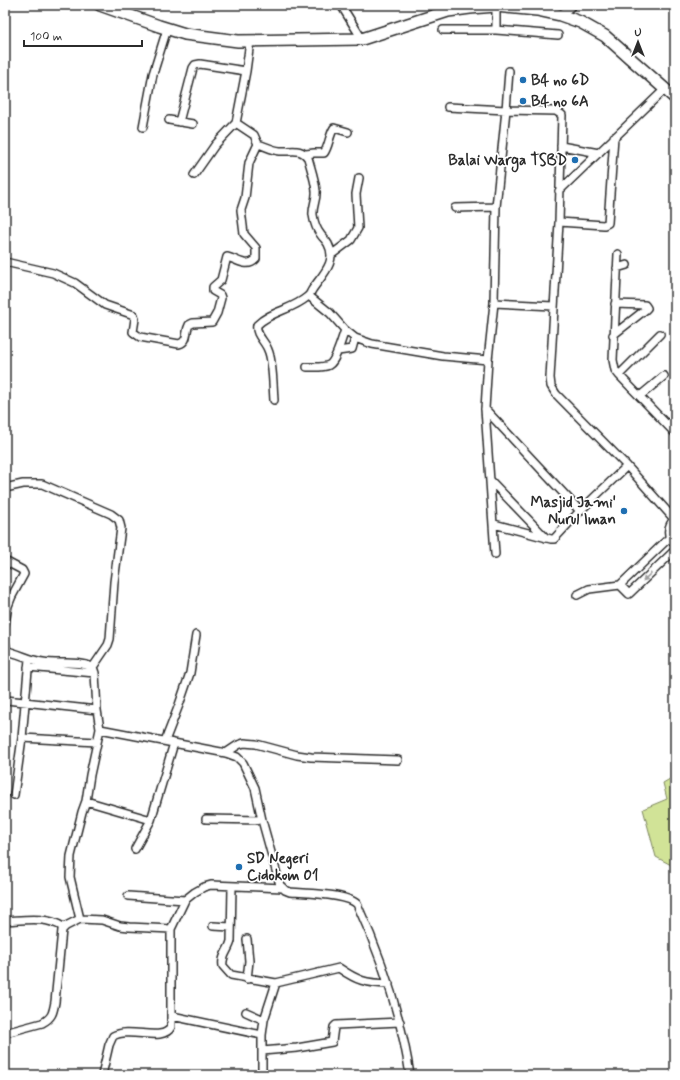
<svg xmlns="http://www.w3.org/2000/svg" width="680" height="1080" viewBox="0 0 680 1080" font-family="Mynerve,sans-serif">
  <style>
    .green { fill: #d1e397; stroke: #7e8761 }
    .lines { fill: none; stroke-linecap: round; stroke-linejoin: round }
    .minor-casing { stroke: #2b2b2b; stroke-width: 10 }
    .primary-casing { stroke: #2b2b2b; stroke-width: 14 }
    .minor { stroke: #fff; stroke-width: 7 }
    .primary { stroke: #fff; stroke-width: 11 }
    .oneway { fill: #a0a0a0 }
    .poi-dot { fill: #1f6fb2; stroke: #fff; stroke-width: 1.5 }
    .labels { text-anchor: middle; stroke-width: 3.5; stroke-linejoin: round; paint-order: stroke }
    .poi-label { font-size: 15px; font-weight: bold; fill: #2b2b2b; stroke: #fff; text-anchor: start }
  </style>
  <rect width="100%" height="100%" fill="#fff"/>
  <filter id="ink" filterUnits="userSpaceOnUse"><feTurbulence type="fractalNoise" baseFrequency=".025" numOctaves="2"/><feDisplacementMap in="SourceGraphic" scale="8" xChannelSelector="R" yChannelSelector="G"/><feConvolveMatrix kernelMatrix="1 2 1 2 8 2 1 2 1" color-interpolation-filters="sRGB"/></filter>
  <g filter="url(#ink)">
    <path class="green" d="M675,776V867L656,857L643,809L667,799L663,783Z"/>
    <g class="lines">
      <defs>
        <path id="minor" d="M341,5L362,39
          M560,15L573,5
          M443,30H496L558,35
          M496,30V6
          M250,41L246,71L236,123L254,135L258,144C265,146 272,150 280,151C291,152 301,147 308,158C311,169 315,180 316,191C317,199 312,207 313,215C314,222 316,229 321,235C323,238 326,240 328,244C338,262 321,276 312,290C310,293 310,295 307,297C292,310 271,311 257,325C255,335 265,341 268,350C273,360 273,388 274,400
          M448,107L506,110L556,111L562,115L559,222L550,378L551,386L556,394L627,466L674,519
          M169,120L193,124
          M179,122L193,68L195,65L200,64L246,71
          M143,127L153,74L167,29
          M561,146L599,153
          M306,154L314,153H324C329,146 329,136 334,128L348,132
          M194,175L215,145L236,123
          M559,191L665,89
          M455,208L496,207
          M559,222L604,225L608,223L614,137
          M618,254L613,360L615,370L619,375L675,433
          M331,255L351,240L358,228L356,194L359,178
          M5,262L53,273L75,283L105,305L134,315L135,319L133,332L140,337L179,344C189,341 185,332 189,325L193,323L212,322L217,313L221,298L220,295L213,291V287L221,280L227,257C237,259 247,269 256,259V248L244,234L241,210L245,198L249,163L258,144
          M617,268L627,265
          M309,296L330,313L345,330L355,338L372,344L443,356L488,360
          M494,303L553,306
          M613,335L645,310L647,308L645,305L615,304
          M338,351L352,349L355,338
          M307,367C313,367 323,368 329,365C336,361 342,338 345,330
          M619,375L660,334
          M640,396L664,376
          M485,409L580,511
          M668,425L675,418
          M491,481L546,538
          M5,488L23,484H42L111,514L119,520L121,528L114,582L110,639L108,645L93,667
          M675,518C667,526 666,537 675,544
          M494,524L551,539H554L580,511L627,466
          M670,537L620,585L629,594L675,550
          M495,554L485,409L488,360L494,303L496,207L506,110L509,71
          M5,561L22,570L24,574L12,596L8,606L5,624
          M577,595L589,589L620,585
          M5,642L7,651C20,654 30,660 43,662C60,665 77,660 93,667L95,673L97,710L100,729L226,753L237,757L243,763L255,788L262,820L280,885L285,890L290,892C305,893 347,894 357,904C382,958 401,1015 410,1075
          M28,667L95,673
          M6,700L97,710
          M22,738L97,742
          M165,741L179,705L190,673L196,635
          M226,753L238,745L244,743L256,744L297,755L311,757L398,760
          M14,795L22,738L29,659
          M86,801L151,820
          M206,819L262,820
          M135,849L151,820L174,743
          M232,886L231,941C229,950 221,956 223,966L231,975L276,983L264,1020L262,1035V1075
          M128,896L185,900
          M80,919L102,920L120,926L129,927L171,929
          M5,921C25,920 46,916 63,927
          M213,926L231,927
          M247,979L249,961L247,939
          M276,983L339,968C358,981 365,983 389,984
          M246,1012L264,1020
          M172,1016L262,1035
          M5,1033L42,1023C52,1018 53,1013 55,1002L62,930L66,926L80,919L70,877L71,856L82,812L86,801L90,775L100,729
          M262,1051L297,1048L332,1042L334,1027L336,1025L400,1022
          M102,1075L109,1045L113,1036C130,1026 163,1043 171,1027V929L185,900L195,892L204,887L211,885L283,888"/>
        <path id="primary" d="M100,5L159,26L185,34L238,41L362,39L448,11L470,8L496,6L537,10L560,15L580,22L605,36L675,98"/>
      </defs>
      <use href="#minor" class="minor-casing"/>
      <use href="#primary" class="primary-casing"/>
      <use href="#minor" class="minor"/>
      <use href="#primary" class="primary"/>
    </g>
    <defs><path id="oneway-solid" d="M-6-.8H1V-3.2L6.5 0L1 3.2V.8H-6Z"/></defs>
    <use class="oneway" href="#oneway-solid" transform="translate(647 577) rotate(136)"/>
  </g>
  <g class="poi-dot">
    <circle cx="523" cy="80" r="4"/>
    <circle cx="523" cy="101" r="4"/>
    <circle cx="575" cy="160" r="4"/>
    <circle cx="624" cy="511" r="4"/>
    <circle cx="239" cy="867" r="4"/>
  </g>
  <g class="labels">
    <g class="poi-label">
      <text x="531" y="85">B4 no 6D</text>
      <text x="531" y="106">B4 no 6A</text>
      <text x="567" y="165" text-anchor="end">Balai Warga TSBD</text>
      <text x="616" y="507" text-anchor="end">Masjid Jami'<tspan x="616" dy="17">Nurul Iman</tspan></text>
      <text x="247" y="863">SD Negeri<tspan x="247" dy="17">Cidokom 01</tspan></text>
    </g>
  </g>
  <rect width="680" height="1080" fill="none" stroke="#fff" stroke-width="20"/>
  <rect x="10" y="10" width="660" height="1060" fill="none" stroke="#2b2b2b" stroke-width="1.5" filter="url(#ink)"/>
  <g transform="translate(638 42)" stroke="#ffffff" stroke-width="3" paint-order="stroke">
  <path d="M0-3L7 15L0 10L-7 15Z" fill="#2b2b2b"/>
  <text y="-6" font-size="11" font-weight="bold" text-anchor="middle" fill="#2b2b2b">U</text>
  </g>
  <path d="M24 40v6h118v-6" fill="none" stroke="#2b2b2b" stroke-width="2"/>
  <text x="30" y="40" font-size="12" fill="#2b2b2b" stroke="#ffffff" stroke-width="3" paint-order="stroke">100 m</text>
</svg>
